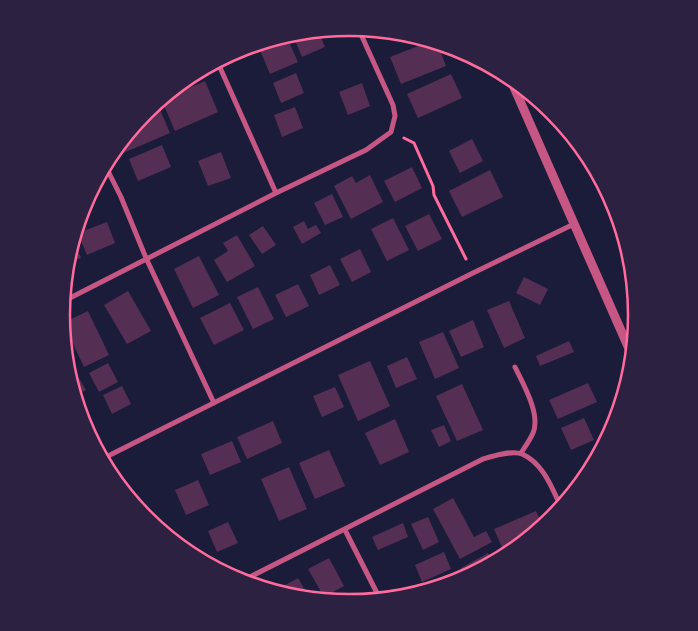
<svg xmlns="http://www.w3.org/2000/svg" width="698" height="631" viewBox="0 0 698 631" font-family="Lato,sans-serif">
  <style>
    .building { fill: #542f53 }
    .lines { fill: none; stroke-linecap: round; stroke-linejoin: round }
    .path { stroke: #ff6b9d; stroke-width: 3 }
    .minor { stroke: #c65784; stroke-width: 5 }
    .tertiary { stroke: #c65784; stroke-width: 9 }
    .rim { fill: none; stroke: #ff6b9d; stroke-width: 2.5 }
  </style>
  <rect width="100%" height="100%" fill="#1b1b3a"/>
  <path class="building" d="M319,33L325,47L302,57L294,38Z
    M288,40L298,62L270,74L259,48L273,43Z
    M426,43L438,45L446,66L401,84L390,57Z
    M296,73L304,93L281,103L273,83Z
    M451,74L462,98L418,118L407,94Z
    M205,81L218,112L175,131L162,101L166,98Z
    M362,83L370,106L348,115L339,92Z
    M159,107L170,133L121,154L119,151L145,113Z
    M295,107L303,128L282,137L274,115Z
    M472,139L483,161L460,173L449,151Z
    M162,145L171,167L138,181L129,159Z
    M221,152L231,178L208,186L198,161Z
    M412,167L422,188L395,202L384,181Z
    M490,170L503,197L462,217L449,191Z
    M370,175L383,202L351,219L334,186L352,176L356,183Z
    M332,194L343,217L325,225L314,203Z
    M429,214L442,239L418,251L405,226Z
    M393,218L409,250L387,261L371,229Z
    M304,221L308,229L316,225L321,233L302,244L293,227Z
    M107,222L115,243L87,255L78,233Z
    M263,226L276,245L262,254L249,235Z
    M237,235L255,266L227,282L214,260L228,251L223,243Z
    M75,244L81,258L72,261Z
    M360,249L371,272L352,282L340,259Z
    M199,256L219,295L193,308L174,269Z
    M330,265L340,285L319,295L310,275Z
    M524,277L548,289L540,305L516,293Z
    M298,284L309,306L286,317L275,295Z
    M258,287L274,319L253,329L237,297Z
    M128,291L151,331L127,344L104,305Z
    M509,301L525,338L504,348L487,310Z
    M230,303L244,330L214,345L200,318Z
    M88,311L109,355L84,367L63,323Z
    M473,320L484,347L461,357L449,331Z
    M443,332L459,368L435,379L419,342Z
    M569,341L574,352L540,366L536,356Z
    M407,357L417,379L396,388L387,366Z
    M370,361L390,406L358,421L338,375Z
    M108,363L118,382L99,392L89,373Z
    M79,378L86,390L77,395L74,381Z
    M588,383L597,402L558,419L549,400Z
    M462,384L483,430L457,441L436,396Z
    M122,386L131,404L112,414L103,395Z
    M335,387L344,407L322,417L313,396Z
    M584,418L594,440L571,450L561,428Z
    M395,419L409,452L380,465L365,433Z
    M273,421L282,443L247,459L237,437Z
    M444,425L451,441L439,447L431,430Z
    M232,441L241,462L210,475L201,454Z
    M329,450L345,486L315,499L299,463Z
    M289,467L307,509L279,521L261,479Z
    M198,480L209,505L186,515L175,490Z
    M133,491L144,515H143L128,493Z
    M453,498L474,537L486,531L492,542L460,559L433,509Z
    M536,511L543,526L504,552L494,529Z
    M428,517L439,542L423,550L411,524Z
    M228,522L238,543L217,552L208,531Z
    M403,523L408,537L378,550L372,537Z
    M444,552L451,569L422,582L415,565Z
    M488,553L491,560L466,577L461,568Z
    M329,558L344,586L324,597L308,569Z
    M298,578L308,595L278,589Z"/>
  <g class="lines">
    <path class="path" d="M404,138L414,143L433,186L434,195L466,259"/>
    <path class="minor" d="M218,63L276,193
      M107,169L121,197L146,258L214,403
      M64,301L276,193L366,150L391,132L395,116L393,105L359,30
      M515,367C523,384 541,414 533,433C530,440 525,447 521,453
      M104,458L473,273L574,224
      M345,530L379,597
      M240,582L483,459C493,456 512,450 522,454C543,463 552,488 561,507"/>
    <path class="tertiary" d="M513,85L630,351"/>
  </g>
  <path d="M0 0H698V631H0ZM70 315a279 279 0 1 1 558 0a279 279 0 1 1-558 0Z" fill="#2d2142" fill-rule="evenodd"/>
  <path class="rim" d="M70 315a279 279 0 1 1 558 0a279 279 0 1 1-558 0Z"/>
</svg>
